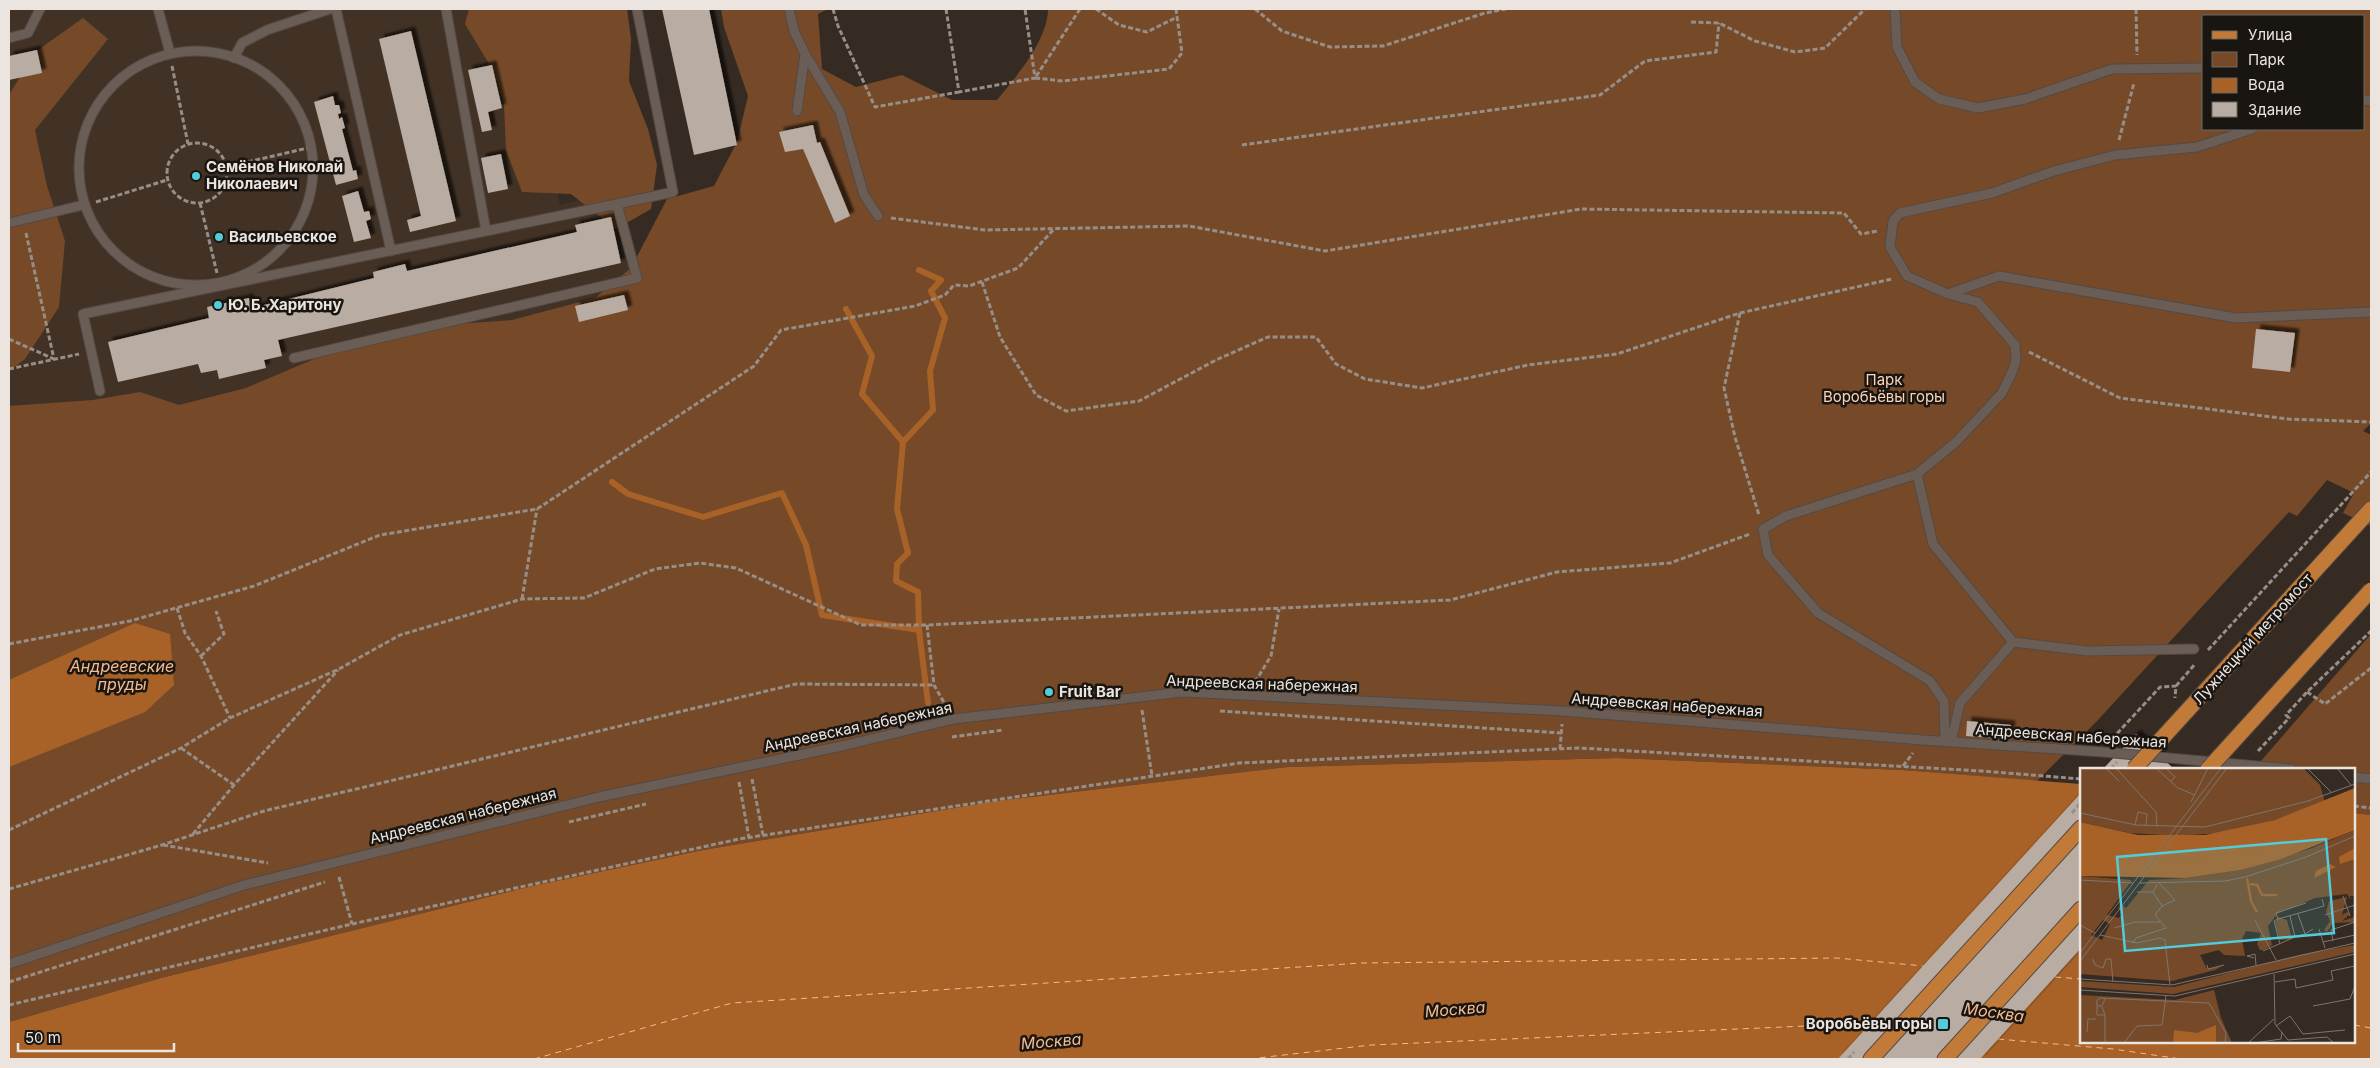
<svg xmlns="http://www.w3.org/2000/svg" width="2380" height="1068" viewBox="0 0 2380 1068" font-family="Inter,sans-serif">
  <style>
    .built { fill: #423226 }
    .green { fill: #764a28; fill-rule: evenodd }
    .water { fill: #a86227 }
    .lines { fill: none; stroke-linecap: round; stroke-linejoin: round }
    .stream { stroke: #a86227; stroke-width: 6 }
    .ferry { stroke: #f5ba90; stroke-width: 1; stroke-dasharray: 6 5; stroke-linecap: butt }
    .building { fill: #b9aca2; filter: url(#shadow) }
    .lane-casing { stroke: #534943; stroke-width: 11 }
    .primary-casing { stroke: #534943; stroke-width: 17 }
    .path { stroke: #978e88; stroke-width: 3; stroke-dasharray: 5 2.5; stroke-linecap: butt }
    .lane { stroke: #695d55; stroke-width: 9 }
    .primary { stroke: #c27a39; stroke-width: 15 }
    .primary-bridge-casing { stroke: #534943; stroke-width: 17; stroke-linecap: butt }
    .path-bridge { stroke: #978e88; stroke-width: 3; stroke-dasharray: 5 2.5; stroke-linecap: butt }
    .primary-bridge { stroke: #c27a39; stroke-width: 15 }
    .poi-dot { fill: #53cbda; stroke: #191511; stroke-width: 2 }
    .labels { text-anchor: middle; stroke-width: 5; stroke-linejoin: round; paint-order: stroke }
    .poi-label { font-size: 15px; font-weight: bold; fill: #ebe4df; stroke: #191511; text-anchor: start }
    .park-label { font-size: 15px; fill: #fbd4b8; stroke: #191511 }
    .street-label { font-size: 15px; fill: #ebe4df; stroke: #191511 }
    .water-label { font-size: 16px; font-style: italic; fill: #f5ba90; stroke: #191511 }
    .inset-river { fill: none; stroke: #a86227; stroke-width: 2.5 }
    .inset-road { fill: none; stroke: #7e756e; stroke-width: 1 }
    .view { fill: #53cbda; fill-opacity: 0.15; stroke: #53cbda; stroke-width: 2.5 }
    .inset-edge { fill: none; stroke: #ebe4df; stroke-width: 2.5 }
  </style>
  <defs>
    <filter id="shadow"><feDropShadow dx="4.5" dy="-4.5" stdDeviation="1" flood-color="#0009"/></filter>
  </defs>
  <rect width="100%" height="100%" fill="#362b23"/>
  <path class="built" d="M9,9H498L525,49L560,205L620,190L650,307L175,417L9,411Z"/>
  <path class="green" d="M469,9H627L631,39L629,81L648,129L657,165L651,209L616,229L571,194L522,192L506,150L504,104L491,67L465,24Z
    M721,9H828L818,14L822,69L856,87L902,75L952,100H997C1016,77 1048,40 1048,9H2371V423L2363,431L2371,435V526L2343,513L2354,493L2327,480L2297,516L2289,512L2097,721L2037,781L1902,770L1617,758L1288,767L996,801L703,850L528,887L161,978L9,1022V406L93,400L140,392L179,405L246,388L312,360L335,345L442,325L512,320L595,298L631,268L667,199L714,186L737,142L748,96L724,27ZM2204,16H2364V129H2204Z
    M83,18L108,39L35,130L47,186L65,241L59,307L25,359L9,371V95L35,52Z
    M2371,634V815L2354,813V769H2254Z"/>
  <path class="water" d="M135,623L170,634L174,685L145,712L9,767V680Z
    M1617,758L1902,770L2081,784V1042H2354V813L2371,815V1059H9V1022L161,978L528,887L703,850L996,801L1288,767Z"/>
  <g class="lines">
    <path class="stream" d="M846,309L872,356L862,394L903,442L897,509L908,553L897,564L896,581L918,592L919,630L928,703
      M903,442L933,410L930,371L945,318L931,291L941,280L919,270
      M612,482L628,494L703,517L782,493L806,545L822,615L919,630"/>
    <path class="ferry" d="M2055,977L2081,979
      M2354,1025L2371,1028
      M1998,1039L2113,1049L2181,1059
      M534,1059L732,1003L1362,963L1837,958L1924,966
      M1249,1059L1371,1045L1829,1025L1867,1028"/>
  </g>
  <path class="building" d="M662,9H709L737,145L694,155Z
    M411,31L456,221L410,232L407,220L421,216L379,39Z
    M37,50L42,73L9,80V56Z
    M492,65L502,108L488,112L492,130L482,132L468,70Z
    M333,96L335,105H339L341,113L338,114L339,119L342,117L345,128L342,129L353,171L356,170L358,179L336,185L314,102Z
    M813,125L817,143L820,142L850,216L835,223L803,149L785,152L779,132Z
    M501,154L508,189L488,193L481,158Z
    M358,191L364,212L369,211L371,219L366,221L371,238L354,242L342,196Z
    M611,217L621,263L278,340L282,356L264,360L266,368L219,379L217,370L201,373L198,364L118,382L108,342L209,318L207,307L249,298L252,308L374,278L373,272L405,264L407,271L577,232L575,225Z
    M624,295L628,310L579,322L575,306Z
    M2256,329L2295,333L2290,372L2252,368Z
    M1967,721L2011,725L2009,739L1966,736Z
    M2136,734L2174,769H2103Z
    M2081,793V948L1980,1059H1838Z"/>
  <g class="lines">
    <defs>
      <path id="lane" d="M158,9L170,53
        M336,9L391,251
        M446,9L486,231
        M789,9L794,31L805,54L840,112L864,195L878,216
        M1895,9L1897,47L1915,82L1939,99L1978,108L2025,99L2112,69L2204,68
        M9,38L28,33L40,9
        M79 168a117 117 0 1 1 234 0a117 117 0 1 1-234 0Z
        M234,58L242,43L267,30L330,9
        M2364,100L2371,101
        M797,111L805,54
        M617,204L673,192L637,9
        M9,223L83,205
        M1948,294L1999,276L2236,318L2371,312
        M100,391L83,314L617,204L637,278L294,358
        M1917,474L1933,544L2013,642
        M1945,741L1944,701L1930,681L1818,613L1768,555L1763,529L1786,516L1917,474L1956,442L2002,393L2012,372L2016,361L2015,345L1978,302L1948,294L1907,276L1890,247L1893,221L1900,213L1992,193L2054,171L2115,155L2197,147L2252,129
        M1951,742L1960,703L2013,642L2087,651L2194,649
        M2354,777L2371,779
        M9,964L244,885L599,797L842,746L954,719L1182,692L1562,711L1923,740L2103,752L2291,769"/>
      <path id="primary" d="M1871,1059L2081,828
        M1945,1059L2081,909"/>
    </defs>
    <use href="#lane" class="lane-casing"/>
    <use href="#primary" class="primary-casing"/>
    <path class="path" d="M833,9L838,26L875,107L959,92
      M946,9L959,92L1035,78L1025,9
      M1080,9L1035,78L1063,81L1169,69L1182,53L1176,9
      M1096,9L1119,25L1147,32L1177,17
      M1255,9L1282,31L1330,47L1383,46L1485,13L1506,9
      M2136,9L2137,55
      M1691,22L1719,23L1755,41L1795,52L1825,48L1865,9
      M172,66L188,144
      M2119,140L2134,83
      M167 173a30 30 0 1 1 60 0a30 30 0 1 1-60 0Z
      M1242,145L1600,95L1645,61L1716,52L1719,23
      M226,167L312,147
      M96,202L167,180
      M200,203L217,273
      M891,218L985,230L1189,226L1325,251L1581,209L1844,213L1861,234L1878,231
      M26,233L54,359
      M982,282L1000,337L1036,395L1066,411L1139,401L1218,359L1268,337H1316L1336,364L1365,379L1422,388L1528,365L1617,354L1740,313L1892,279
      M1740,313L1724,388L1735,437L1759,515
      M9,339L54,359
      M2029,352L2120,398L2288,419L2371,422
      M9,369L79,354
      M522,599L537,509
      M177,608L185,633L201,656L230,718
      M927,625L934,685L946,706
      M9,644L130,621L254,586L380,535L537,509L754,366L781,330L915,306L945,295L954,285L969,286L1018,268L1054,229
      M2208,650L2371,472
      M201,656L224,634L216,611
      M1255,682L1271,656L1279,609
      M2176,686L2195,664
      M2307,692L2325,704L2371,668
      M1142,710L1152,776
      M1220,711L1561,733
      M952,737L1003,730
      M2112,739L2160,687L2176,686L2175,698
      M181,748L234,785
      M1560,749L1562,724
      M2258,751L2289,718L2286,715L2307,692L2371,631
      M1903,766L1913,753
      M752,779L763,835
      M739,782L749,838
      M2354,806L2371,808
      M2072,813L2081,802
      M569,822L646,804
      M9,830L181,748L230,718L339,669L400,635L522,599L584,598L655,569L700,563L736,568L861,625H927L1450,600L1557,572L1670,563L1750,534
      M193,834L234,785L338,670
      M163,845L268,863
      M339,877L352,924
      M9,889L162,845L264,811L796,684L934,685
      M9,982L325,882
      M9,1005L352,924L739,839L1239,763L1579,748L1982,771L2081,779
      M1848,1059L1854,1052"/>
    <use href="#lane" class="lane"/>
    <use href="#primary" class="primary"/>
    <defs>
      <path id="primary-bridge" d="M2134,769L2371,509
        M2208,769L2371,590"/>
    </defs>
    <use href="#primary-bridge" class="primary-bridge-casing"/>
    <path class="path-bridge" d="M2111,769L2117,762"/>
    <use href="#primary-bridge" class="primary-bridge"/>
  </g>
  <g class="poi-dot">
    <circle cx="196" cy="176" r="5"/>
    <circle cx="219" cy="237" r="5"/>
    <circle cx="218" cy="305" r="5"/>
    <circle cx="1049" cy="692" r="5"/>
    <rect x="1937" y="1018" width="12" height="12" rx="2.5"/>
  </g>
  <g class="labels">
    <g class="poi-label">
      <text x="206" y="172">Семёнов Николай<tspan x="206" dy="17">Николаевич</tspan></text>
      <text x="229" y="242">Васильевское</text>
      <text x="228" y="310">Ю. Б. Харитону</text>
      <text x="1059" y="697">Fruit Bar</text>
      <text x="1932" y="1029" text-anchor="end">Воробьёвы горы</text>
    </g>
    <g class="park-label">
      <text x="1884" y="385">Парк<tspan x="1884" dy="17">Воробьёвы горы</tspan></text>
    </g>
    <g class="street-label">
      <text transform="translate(2253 639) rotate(-48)" y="5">Лужнецкий метромост</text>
      <text transform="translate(1262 684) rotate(2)" y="5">Андреевская набережная</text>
      <text transform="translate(1667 705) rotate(4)" y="5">Андреевская набережная</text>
      <text transform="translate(858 727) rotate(-12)" y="5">Андреевская набережная</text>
      <text transform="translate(2071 736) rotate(4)" y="5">Андреевская набережная</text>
      <text transform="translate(463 816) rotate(-14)" y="5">Андреевская набережная</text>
    </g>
    <g class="water-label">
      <text x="122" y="672">Андреевские<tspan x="122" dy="18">пруды</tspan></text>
      <text transform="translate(1455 1009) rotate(-5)" y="6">Москва</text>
      <text transform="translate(1994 1012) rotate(8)" y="6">Москва</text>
      <text transform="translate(1051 1041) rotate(-5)" y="6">Москва</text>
    </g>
  </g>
  <g transform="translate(2080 768)">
    <rect width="275" height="275" fill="#362b23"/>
    <path d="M0,0H223L240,17L245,34L195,52L140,65L97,68L50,65L0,54ZM275,62V128H270L271,132L267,126L235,130L197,146L188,158L192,177L184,182H180L177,176L181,165L166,163L162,171L165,188L144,187L139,182L120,187L127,201L142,198L135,202L92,213L0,206V108L52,112L27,147L39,150L43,145L38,140L41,136L46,140L69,112L106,110L161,102L232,80ZM23,152L30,156L22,172L11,167ZM267,129L262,147L267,144L270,146L262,153L275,149V154L253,155L247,164L244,162L250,153L246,144L249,133ZM198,149L207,152L212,171L200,172L195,155ZM275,177V184L93,226L0,219V213L94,219L223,186ZM134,222L141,250L152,275H0V227L95,232Z" fill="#764a28" fill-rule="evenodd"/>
    <path d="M275,20V62L201,91L161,102L106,110L0,108V54L58,67H125L195,52ZM275,80V91L260,96L259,89ZM250,96L256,99L234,110L236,103ZM136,257V275H93L94,262L117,265Z" fill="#a86227"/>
    <path class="inset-river" d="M0,77L36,87L78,89M0,83L32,92L73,95M82,89L188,70L275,36M77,95L182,82L275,46M167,110L171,133L177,144M170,116L177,117L182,127H197"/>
    <path class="inset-road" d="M26,0L39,13M36,0L76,44L77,59M76,0L98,20L115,27M86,0L95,9L91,13M227,0L251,24M257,0L271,17M111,34L128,0M0,45L56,57L125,59L228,33L275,16M55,57L58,44L67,46L66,58M0,112L53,115M59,115L145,113L165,109L226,89L275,68M57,124H73L77,116M73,124L82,138M263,128L270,148M226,135L196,145L198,151L244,138L242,131M218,146L225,166L233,161M245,147L275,137M210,148L215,169L225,166M198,151L194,153L200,176M175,152L196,192M0,157L15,165M34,160L55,154H80M239,161L245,180M20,167L57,175L80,170L85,172L90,217M253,173L251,162L275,154M243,174L275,167M53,175L56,170L86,160L75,147L82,138L95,132L78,114M183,183L215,169M0,185L141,0M174,190L167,188L175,186L176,197M13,191L15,197L23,200L26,191H31L33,214M0,193L147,0M127,197L128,201L144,197M194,206L195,256L208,272L247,269L254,275M0,211L92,217L275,175M195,214L215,211L216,220L253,212L251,203L275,198M0,222L95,228L275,186M25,231L22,238H17V232L20,230L129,235L146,265L145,275M17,238V247H25L22,239M233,238L270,231L275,218M25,247V275M196,258L210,248L223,266L265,262M7,264L8,251H16M44,275L57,258L82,257L86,228M168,275L194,251M174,275L201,271L202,264"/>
    <path class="view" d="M246,71L254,165L45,183L37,89Z"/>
    <rect width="275" height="275" class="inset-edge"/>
  </g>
  <rect width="2380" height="1068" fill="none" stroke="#ebe4df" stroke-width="20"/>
  <rect x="2202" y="15" width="162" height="115" fill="#191511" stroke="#6d6863"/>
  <rect x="2212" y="31" width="25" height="8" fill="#c27a39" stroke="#6d6863"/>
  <text x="2248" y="40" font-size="15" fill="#ebe4df">Улица</text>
  <rect x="2212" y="52" width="25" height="15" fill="#764a28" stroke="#6d6863"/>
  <text x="2248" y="65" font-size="15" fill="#ebe4df">Парк</text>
  <rect x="2212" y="78" width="25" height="15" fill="#a86227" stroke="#6d6863"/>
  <text x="2248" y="90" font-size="15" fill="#ebe4df">Вода</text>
  <rect x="2212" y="102" width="25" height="15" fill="#b9aca2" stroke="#6d6863"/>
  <text x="2248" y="115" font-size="15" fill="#ebe4df">Здание</text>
  <path d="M18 1043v8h156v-8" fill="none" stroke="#ebe4df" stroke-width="2.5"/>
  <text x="25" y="1043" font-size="15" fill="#ebe4df" stroke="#191511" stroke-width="4" paint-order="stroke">50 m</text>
</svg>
